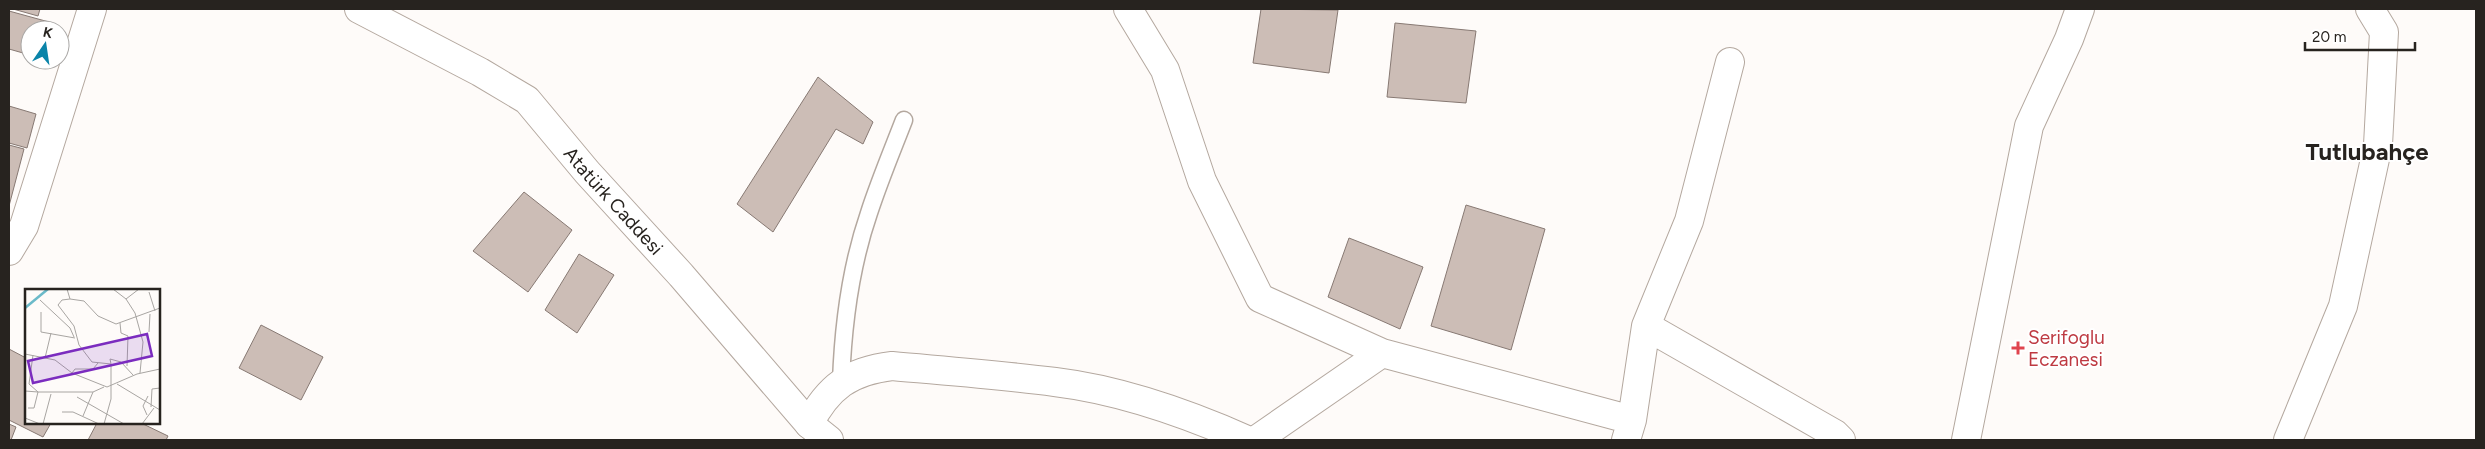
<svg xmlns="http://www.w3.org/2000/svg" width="2485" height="449" viewBox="0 0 2485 449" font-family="Figtree,sans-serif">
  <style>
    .building { fill: #ccbdb6; stroke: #877973 }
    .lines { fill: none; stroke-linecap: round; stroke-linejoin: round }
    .service-casing { stroke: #b4a89f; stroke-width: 19 }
    .minor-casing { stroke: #b4a89f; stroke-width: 30 }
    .secondary-casing { stroke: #b4a89f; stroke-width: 30 }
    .service { stroke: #fff; stroke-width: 16 }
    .minor { stroke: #fff; stroke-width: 28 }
    .secondary { stroke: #fff; stroke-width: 28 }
    .health-dot { fill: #e0444e; stroke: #fff; stroke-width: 2 }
    .labels { text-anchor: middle; stroke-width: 4; stroke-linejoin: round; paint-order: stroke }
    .street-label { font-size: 19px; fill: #27231f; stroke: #fff }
    .health-label { font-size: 19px; fill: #be3a42; stroke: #fff; text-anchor: start }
    .district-label { font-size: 24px; font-weight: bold; fill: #27231f; stroke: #fff }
    .inset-river { fill: none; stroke: #6bbac9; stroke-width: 2.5 }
    .inset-road { fill: none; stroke: #a8a5a2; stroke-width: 1 }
    .view { fill: #7b2cbf; fill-opacity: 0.15; stroke: #7b2cbf; stroke-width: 2.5 }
    .inset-edge { fill: none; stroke: #27231f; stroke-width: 2.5 }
  </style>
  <rect width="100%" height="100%" fill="#fefbf9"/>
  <path class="building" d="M13,9H40L38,16Z
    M1261,9L1338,10L1329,73L1253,63Z
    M9,11L49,22L47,30H30V55L9,49Z
    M1395,23L1476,31L1466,103L1387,97Z
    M818,77L873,122L863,144L836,129L773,232L737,204Z
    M9,106L36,114L27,148L9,143Z
    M9,145L24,149L9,206Z
    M524,192L572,230L528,292L473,251Z
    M1466,205L1545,229L1511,350L1431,326Z
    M1349,238L1423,267L1400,329L1328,297Z
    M579,254L614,275L577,333L545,310Z
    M261,325L323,357L301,400L239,368Z
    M9,349L26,358V423H51L43,437L9,420Z
    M97,423H141L168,436L166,440H88Z
    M9,424L16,427L11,440H9Z"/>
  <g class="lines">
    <defs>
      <path id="service" d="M841,382C843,325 850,268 869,213C879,182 892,151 904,120"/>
      <path id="minor" d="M1128,9L1165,70L1202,181L1260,298L1382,353L1632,420L1626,440
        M9,251L24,226L92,9
        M1646,326L1689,221L1730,62
        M1632,420L1646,326L1835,434L1841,440
        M809,424C828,387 850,371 892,366C947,371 1001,375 1055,382C1121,390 1186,413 1247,440
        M1256,440L1382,353
        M1966,440L2029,126L2069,39L2080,9
        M2288,440L2343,306L2378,145L2384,32L2370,9"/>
      <g id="secondary">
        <path id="s1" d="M359,9L480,72L527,100L587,172L681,275L809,424L829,440"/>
      </g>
    </defs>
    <use href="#service" class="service-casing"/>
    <use href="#minor" class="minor-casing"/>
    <use href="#secondary" class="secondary-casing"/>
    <use href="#service" class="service"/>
    <use href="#minor" class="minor"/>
    <use href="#secondary" class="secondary"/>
  </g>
  <path class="health-dot" d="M2015.5 340.5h5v5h5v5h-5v5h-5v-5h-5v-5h5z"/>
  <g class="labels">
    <g class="street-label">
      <text dy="7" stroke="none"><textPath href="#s1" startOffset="324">Atatürk Caddesi</textPath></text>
    </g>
    <g class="health-label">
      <text x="2028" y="344">Serifoglu<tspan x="2028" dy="22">Eczanesi</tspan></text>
    </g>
    <g class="district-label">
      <text x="2367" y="160">Tutlubahçe</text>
    </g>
  </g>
  <g transform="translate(25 289)">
    <rect width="135" height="135" fill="#fefbf9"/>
    <path class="inset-river" d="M0,19L23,0"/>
    <path class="inset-road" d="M42,0L45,10L59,12L73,27L91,35L135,19M88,0L101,10L110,24L118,53L115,84M124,3L130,22M45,10L37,11L33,16L49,37L54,56L67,73L86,75V110L79,135M101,10L114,0M15,11L45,39L49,48M16,23V43L50,49M95,34L96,44L103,47L102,77M124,43L125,25M0,65L30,71L47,84L82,98L112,85L135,80M8,66L4,95L13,103H68L79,98M20,69L26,44M86,75L85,70L96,73L108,86M47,84L50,80H68L73,74M92,95L135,121M0,102L13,103L9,119H3M52,108L99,135M126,118L127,100L135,99M37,123H48L74,135M122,126L118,117L123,107M58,127L68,103M0,129L15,135M18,135L26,105M117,135L129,119"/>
    <path class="view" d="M122,45L127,67L8,94L3,72Z"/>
    <rect width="135" height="135" class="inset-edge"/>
  </g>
  <rect width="2485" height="449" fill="none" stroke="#27231f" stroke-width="20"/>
  <g transform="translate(45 45) rotate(13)"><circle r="24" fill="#ffffff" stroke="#a9a7a5"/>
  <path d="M0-4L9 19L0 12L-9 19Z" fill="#0a84a9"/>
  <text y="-8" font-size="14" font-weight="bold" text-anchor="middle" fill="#27231f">K</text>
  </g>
  <path d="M2305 42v8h110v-8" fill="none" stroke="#27231f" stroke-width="2.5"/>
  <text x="2312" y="42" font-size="15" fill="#27231f" stroke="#ffffff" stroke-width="4" paint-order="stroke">20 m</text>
</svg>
